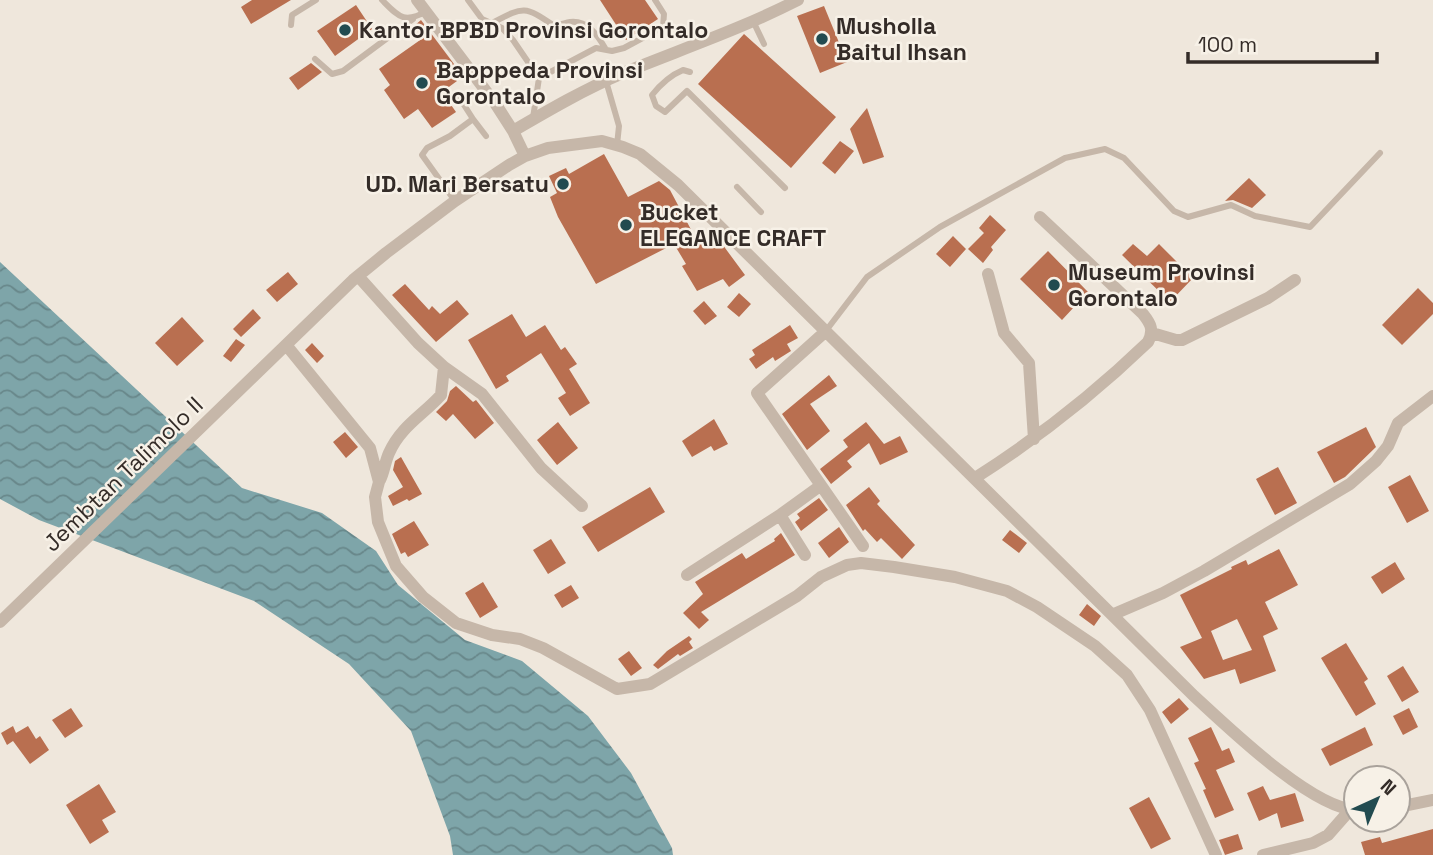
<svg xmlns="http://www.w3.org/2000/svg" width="1433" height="855" viewBox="0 0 1433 855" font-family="'Space Grotesk',sans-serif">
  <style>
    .water { fill: url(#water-waves) }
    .building { fill: #b96f50; fill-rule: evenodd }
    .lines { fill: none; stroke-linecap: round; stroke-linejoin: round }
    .lane { stroke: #c6b7a9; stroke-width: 6 }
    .street { stroke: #c6b7a9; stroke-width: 12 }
    .poi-dot { fill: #224b50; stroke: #f7f1e7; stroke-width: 2.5 }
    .labels { text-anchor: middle; stroke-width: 5; stroke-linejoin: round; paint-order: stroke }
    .poi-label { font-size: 23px; font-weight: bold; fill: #342c28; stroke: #f7f1e7; text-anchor: start }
    .street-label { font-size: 23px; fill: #342c28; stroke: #f7f1e7 }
  </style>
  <defs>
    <pattern id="water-waves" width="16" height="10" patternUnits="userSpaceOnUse" patternTransform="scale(1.75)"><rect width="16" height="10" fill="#7ea5a9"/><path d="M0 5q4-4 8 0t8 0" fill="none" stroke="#68878a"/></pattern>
  </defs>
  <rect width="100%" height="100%" fill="#efe7dc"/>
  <path class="water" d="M0,262L242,488L322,513L376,551L398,585L465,640L522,661L588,716L631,773L672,848L673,855H453L450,836L411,731L349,664L254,601L39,520L0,499Z"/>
  <path class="building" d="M252,0H291L251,24L241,7Z
    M600,0H645L658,19L626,40Z
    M356,5L372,29L335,56L317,31Z
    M824,6L847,62L820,73L797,16Z
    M421,20L460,72L453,76L457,81L442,92L456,112L432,128L418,109L404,119L384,90L390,85L379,69L423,38L414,26Z
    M744,34L836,117L791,168L698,84Z
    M311,63L322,72L298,90L289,78Z
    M867,108L884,157L863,164L850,129Z
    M840,141L854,151L835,174L822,163Z
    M604,154L628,197L659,181L670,190L696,239L701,236L703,239L714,233L745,275L729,287L723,279L697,291L682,266L686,264L674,244L596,284L558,217L550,197L557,193L549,176L566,168L569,174Z
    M1249,178L1266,195L1252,208L1233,200L1225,201Z
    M990,215L1006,230L991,247L993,250L983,263L968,249L984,233L979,228Z
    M953,236L966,249L950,267L936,254Z
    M1133,244L1147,256L1159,244L1193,278L1170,302L1122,255Z
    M1048,251L1088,292L1062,320L1020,279Z
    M288,272L298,284L277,302L266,290Z
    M405,284L429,310L432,306L440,314L457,300L469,314L436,342L392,295Z
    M1418,288L1433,303V314L1402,345L1382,325Z
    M739,293L751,304L739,317L727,307Z
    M704,301L717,316L705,325L693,311Z
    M253,309L261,318L241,337L233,329Z
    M512,314L526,337L545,325L561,350L565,347L577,364L569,369L590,403L570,416L558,398L566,393L541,353L506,376L509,381L496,389L468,340Z
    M182,317L204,341L177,366L155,343Z
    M790,325L798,338L787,344L791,351L775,361L773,357L756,369L749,359L755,355L752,350Z
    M236,339L245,345L231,362L223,356Z
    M312,343L324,356L317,363L305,350Z
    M829,375L837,386L810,404L830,431L807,450L782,414Z
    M456,386L473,402L476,400L494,423L475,439L453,414L446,421L436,412L447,401L450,391Z
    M714,419L728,444L714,451L711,446L692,457L682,441Z
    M558,422L578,448L557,465L537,440Z
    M866,422L884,444L900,436L908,452L880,465L869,443L847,461L852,467L831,484L820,469L848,447L843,440Z
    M1366,427L1376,447L1345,477L1334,483L1317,452Z
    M345,432L358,447L346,458L333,442Z
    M401,457L422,494L409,501L407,499L393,506L388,496L403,487L393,470L395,461Z
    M1278,467L1297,503L1275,515L1256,479Z
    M1410,475L1429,511L1407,523L1388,487Z
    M650,487L665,512L598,552L582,527Z
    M869,487L880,501L877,504L915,545L902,559L881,538L877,542L865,529L863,531L846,505Z
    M819,498L828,510L801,531L795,522L800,518L797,514Z
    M414,521L429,545L408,557L405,552L401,554L392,534Z
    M839,527L849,542L829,558L818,543Z
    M1010,530L1027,543L1019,553L1002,540Z
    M781,533L795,555L701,612L709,620L699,629L683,613L703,594L695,582L742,553L746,559L775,541L774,539Z
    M551,539L566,563L548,574L533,550Z
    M1279,549L1298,585L1265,602L1278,629L1263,636L1276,671L1240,684L1235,669L1204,679L1180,647L1202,638L1180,595L1232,569L1231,567L1246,560L1248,565ZM1237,619L1252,650L1223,660L1211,631Z
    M1395,562L1405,579L1382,594L1371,577Z
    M483,582L498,607L480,618L465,593Z
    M571,585L579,598L562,608L554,595Z
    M1087,604L1101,616L1094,626L1079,615Z
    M689,636L692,639L689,642L693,648L680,656L678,654L658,669L653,665L667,651Z
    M1346,643L1368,679L1364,682L1376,704L1356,716L1321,658Z
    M629,651L642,668L631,676L618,659Z
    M1403,666L1419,692L1402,702L1387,676Z
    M1179,698L1189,709L1171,724L1162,712Z
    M71,708L83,726L65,738L52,720Z
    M1409,708L1418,727L1403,735L1393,716Z
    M13,726L16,733L28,726L36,739L40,736L49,750L30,764L13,741L7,745L1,733Z
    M1211,727L1222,751L1229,748L1235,762L1216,770L1234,810L1215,818L1203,790L1206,789L1194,763L1199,761L1188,738Z
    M1365,727L1373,745L1330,766L1321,749Z
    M99,784L116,812L102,820L109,832L90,844L66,805Z
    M1263,786L1270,800L1295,793L1304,821L1281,828L1277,813L1259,821L1247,793Z
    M1149,797L1171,839L1151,849L1129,808Z
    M1433,829V855H1365L1361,842L1380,837L1382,843Z
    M1238,834L1243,849L1225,855L1219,840Z"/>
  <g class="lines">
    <path class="lane" d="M382,0C399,17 404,24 427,11
      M468,0L482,19L502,28L513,40L539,78
      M753,21L764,44
      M492,23C523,7 524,5 553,25C560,25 564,23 570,22C587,20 597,34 605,48
      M291,25L292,15L316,0
      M315,59L332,74L343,71L413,19
      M690,72L683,70C671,75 660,85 652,95L656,106L665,112L687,91L785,188
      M606,81L619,126L617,145
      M533,118L539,78L596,48L612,51L624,48L663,27L664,14L655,0
      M473,119L486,136
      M737,187L761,212
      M455,201L422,155L427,148L450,136L473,119L457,94
      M825,332L867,277L940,227L1065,158L1105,149L1124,158L1174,211L1188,217L1231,205L1255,216L1310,227L1380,153"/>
    <path class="street" d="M417,0L495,103L513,131L525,156
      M513,131C549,110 585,89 623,73C682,49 741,29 798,0
      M988,274L1004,333L1029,363L1034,439
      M358,276L418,343L444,367L482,394L541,468L582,506
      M825,332L757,393L863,546
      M1152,333L1176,340H1182L1268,298L1295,280
      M287,346L370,448L379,482L375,497L378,522L396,566L423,597L456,623L492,635L520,639L543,648L617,689L650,684L797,596L821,577L847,565L861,563L894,567L955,577L1007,591L1037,607L1095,646L1127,675L1150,710L1216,855
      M975,478C1038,438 1094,394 1148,342C1154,330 1151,324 1143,314L1040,217
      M380,480C384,472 385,462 389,453C401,426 423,415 441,395L444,367
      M805,555L780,515L820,486
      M687,575L780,515
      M1114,614L1163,593L1204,571L1350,484L1376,461L1388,446L1398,423L1433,396
      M0,622L353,280L386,253L455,201L509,165L525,156L548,148L602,141L623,147L640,154L678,185L1194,696C1228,727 1311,808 1356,810
      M1398,807L1433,800
      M1263,855L1313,843L1328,835L1350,810"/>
  </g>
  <g class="poi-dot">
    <circle cx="345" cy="30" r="7"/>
    <circle cx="822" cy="39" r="7"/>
    <circle cx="422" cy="83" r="7"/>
    <circle cx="563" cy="184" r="7"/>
    <circle cx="626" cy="225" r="7"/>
    <circle cx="1054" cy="285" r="7"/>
  </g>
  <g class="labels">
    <g class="poi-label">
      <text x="836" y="34">Musholla<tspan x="836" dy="26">Baitul Ihsan</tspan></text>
      <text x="359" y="38">Kantor BPBD Provinsi Gorontalo</text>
      <text x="436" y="78">Bapppeda Provinsi<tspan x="436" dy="26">Gorontalo</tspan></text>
      <text x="549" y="192" text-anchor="end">UD. Mari Bersatu</text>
      <text x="640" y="220">Bucket<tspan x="640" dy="26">ELEGANCE CRAFT</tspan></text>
      <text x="1068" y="280">Museum Provinsi<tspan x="1068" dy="26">Gorontalo</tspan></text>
    </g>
    <g class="street-label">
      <text transform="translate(123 474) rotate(-44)" y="8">Jembtan Talimolo II</text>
    </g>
  </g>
  <g transform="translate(1377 799) rotate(44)"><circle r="33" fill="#f7f1e7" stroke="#a9a29b" stroke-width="2"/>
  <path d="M0-5L12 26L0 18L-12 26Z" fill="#224b50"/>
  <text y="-10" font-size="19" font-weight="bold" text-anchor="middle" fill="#342c28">N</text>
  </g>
  <path d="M1188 52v10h189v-10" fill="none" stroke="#342c28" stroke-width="3.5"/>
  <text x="1198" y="52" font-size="21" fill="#342c28" stroke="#f7f1e7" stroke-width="5" paint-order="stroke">100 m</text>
</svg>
